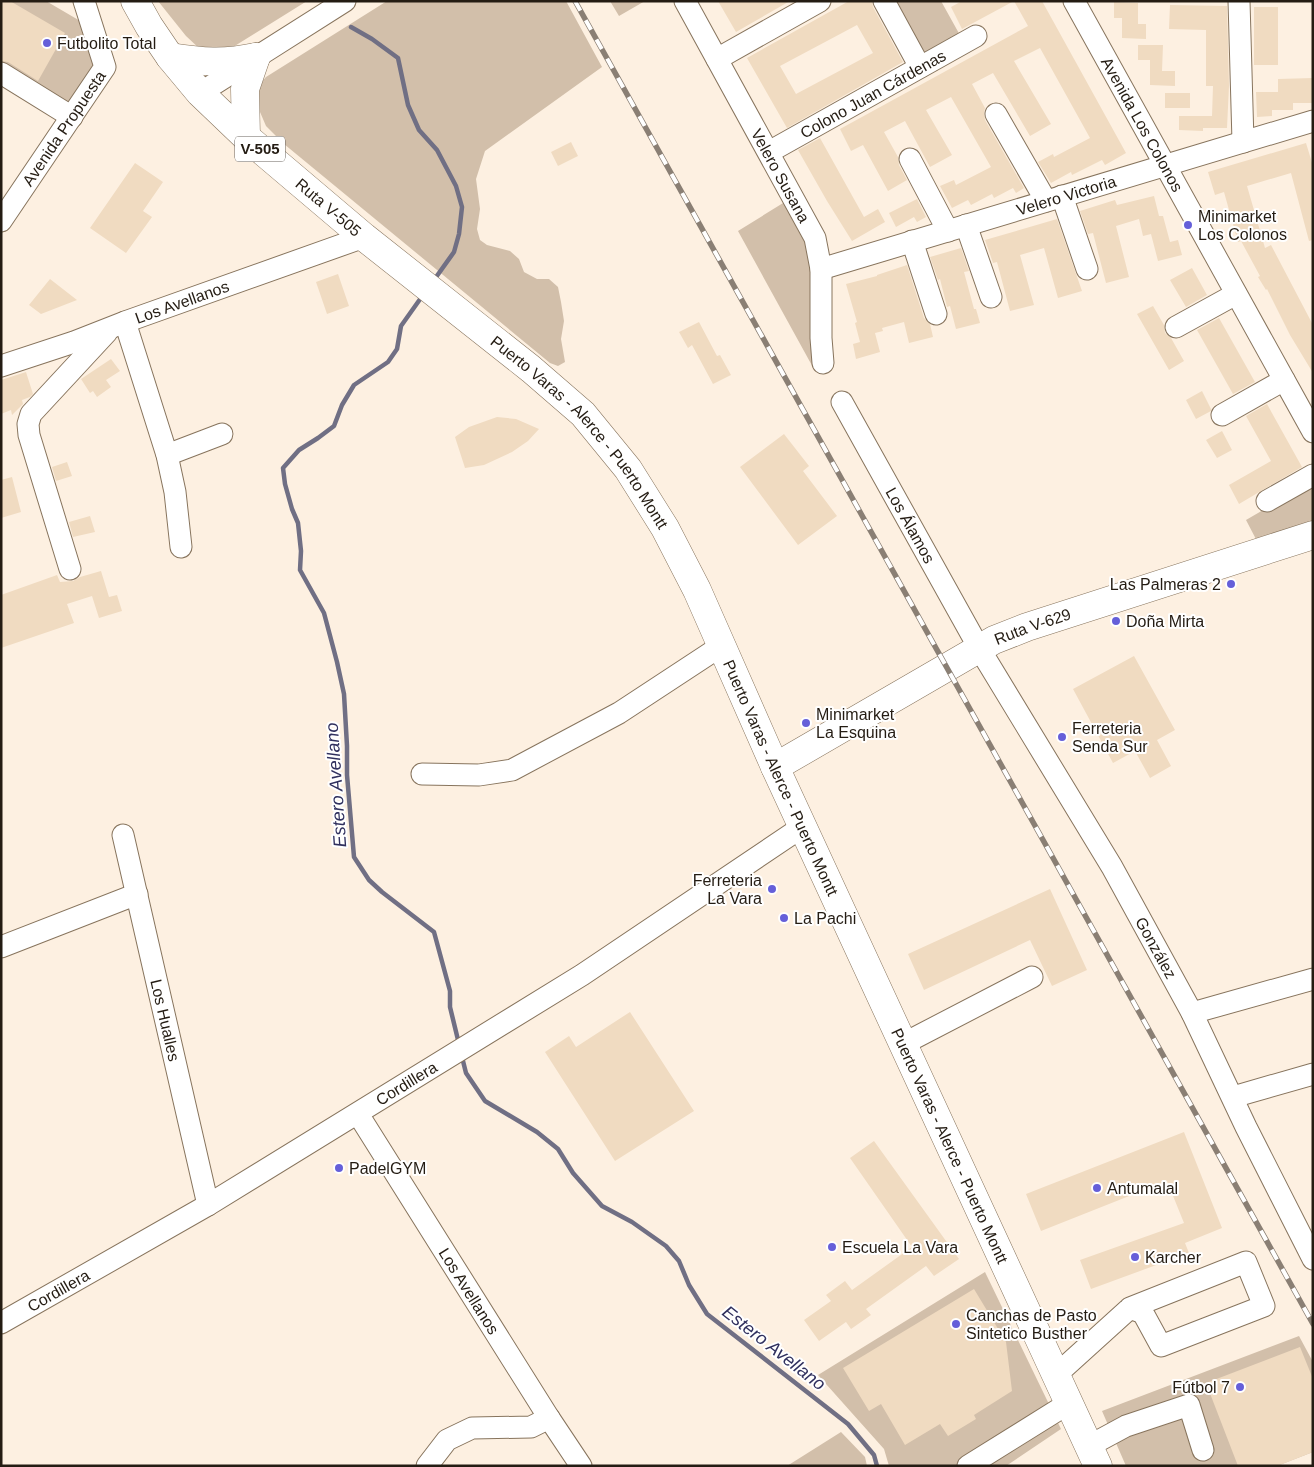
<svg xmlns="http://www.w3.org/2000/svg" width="1314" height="1467" viewBox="0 0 1314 1467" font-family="Arial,sans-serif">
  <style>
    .green { fill: #d2bfaa }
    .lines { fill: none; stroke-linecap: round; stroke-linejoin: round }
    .stream { stroke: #706f84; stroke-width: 4.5 }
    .building { fill: #f0dbc1; fill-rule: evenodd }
    .minor-casing { stroke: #87745d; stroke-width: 23 }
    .major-casing { stroke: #87745d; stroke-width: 29 }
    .minor { stroke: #fff; stroke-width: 21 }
    .major { stroke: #fff; stroke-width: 28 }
    .rail-casing { stroke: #8a7f74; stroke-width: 5.5 }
    .rail { stroke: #fff; stroke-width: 4; stroke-dasharray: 11; stroke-linecap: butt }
    .poi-dot { fill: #655fd9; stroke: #fff; stroke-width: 2 }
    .labels { text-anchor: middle; stroke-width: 4; stroke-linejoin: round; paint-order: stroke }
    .shield { fill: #fff; stroke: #66605a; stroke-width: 1 }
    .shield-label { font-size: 15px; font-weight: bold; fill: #241c13 }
    .poi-label { font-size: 16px; fill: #241c13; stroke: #fff; text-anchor: start }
    .street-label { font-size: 16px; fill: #241c13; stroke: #fff }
    .water-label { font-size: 18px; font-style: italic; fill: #30305e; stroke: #fff }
  </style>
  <rect width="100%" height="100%" fill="#fdf0e1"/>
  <path class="green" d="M1,1H46L87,25L99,62L59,121L1,84Z
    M158,1H307L233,47L201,50L186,36Z
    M387,1H566L602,67L485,151L476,179L480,209L477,229L480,240L487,245L510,251L519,259L524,272L537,279H549L558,287L561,302L564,321L561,339L565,362L558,366L550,363L284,144L266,126L257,105L258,86L266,77Z
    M610,1H645L619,16Z
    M890,1H941L961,37L922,56Z
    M788,200L812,252V346L815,371L738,231Z
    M1313,481V527L1258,543L1246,520Z
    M985,1272L1061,1429L1006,1466H889L884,1449L818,1375Z
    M1299,1336L1313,1362V1452L1277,1466H1126L1102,1411Z
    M841,1432L865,1457L867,1466H787Z"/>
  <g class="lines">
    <path class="stream" d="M351,27L372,39L398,58L408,105L419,130L437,150L456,186L462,207L459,234L454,252L434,280
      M423,295L401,326L397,349L388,362L354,385L342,405L334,426L318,438L299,450L283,468L285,484L292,509L298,523L301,551L300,570L324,613L337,662L344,694L347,746V775L354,857L369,880L382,892L434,932L450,991V1007L459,1044
      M462,1057L466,1073L485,1101L537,1132L558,1149L573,1173L602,1206L632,1222L666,1246L679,1261L689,1285L707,1314L848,1424L874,1455L877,1466"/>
  </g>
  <path class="building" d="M1,1H10L65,33L38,81L8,62L1,61Z
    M718,1H790L736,32Z
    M849,1H872L873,7L903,62L787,128L747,58ZM857,25L873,53L796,94L780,66Z
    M962,1H1042L1126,153L1105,165L1102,160L1072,175L1071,172L1051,183L1038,162L1053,154L1054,157L1090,138L1040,48L1014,61L1051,124L1030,136L993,73L972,84L985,108L984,113L985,120L1024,188L1016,193L1013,188L994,198L992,194L971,205L968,200L952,208L940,186L954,180L956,185L991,167L951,97L926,110L952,155L930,167L905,121L884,132L898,157L899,165L907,180L888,191L863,145L851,151L840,129L1028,26L1014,1L962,29L951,7Z
    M1114,2L1138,3V24H1146V39L1122,38V18H1114Z
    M1170,5L1227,6L1229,86L1227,128H1203V131L1179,130V116H1212L1213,86H1206V30L1169,29Z
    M1254,7H1278V65H1254Z
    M1138,45H1163L1162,71H1175V86L1150,85V60H1138Z
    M1313,78V103H1293V110H1272V116L1257,117L1256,92H1278V79Z
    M1165,93H1190V108H1165Z
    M820,138L864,217L878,209L885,222L852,241L827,201L798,150Z
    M571,142L578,156L558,166L551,152Z
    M1306,143L1313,166V240L1309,241L1291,173L1247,186L1265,248L1271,245L1313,325V373L1290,335L1267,289L1266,290L1258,277L1260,276L1241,241L1238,242L1224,192L1215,195L1208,172Z
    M135,163L163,182L143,211L152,217L126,253L90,228Z
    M1154,196L1159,216H1163L1170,242L1178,240L1182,255L1158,261L1151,234L1143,236L1139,219L1116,226L1129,277L1106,283L1093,233L1088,234L1080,211L1115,200L1117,205Z
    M917,199L926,217L917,222L914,217L896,227L889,213Z
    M1057,219L1082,291L1058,298L1044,248L1020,255L1034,305L1010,311L997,262L993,263L985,240Z
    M961,248L969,271L964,272L974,309H976L980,323L956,329L950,306L947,307L940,279L938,280L930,257Z
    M907,265L924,318L930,324L933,337L909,343L904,322L882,328L883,331L875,333L880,352L856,359L853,344L860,342L855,323L857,322L846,284L877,276V275Z
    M1192,268L1207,295L1186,307L1170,280Z
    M338,274L349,306L327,314L316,282Z
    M50,279L77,300L41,314L29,305Z
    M1153,306L1164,325L1165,333L1171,338L1184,361L1169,370L1137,314Z
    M1219,318L1255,382L1233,394L1197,330Z
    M699,322L717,356L720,355L731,375L713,384L692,345L688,348L679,332Z
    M111,359L120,371L106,380L111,387L97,397L93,391L90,393L81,379Z
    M26,372L33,394L30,397L22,400L23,404L12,415L11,410L1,414V380Z
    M1202,391L1211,409V411L1196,419L1186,400Z
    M1267,404L1302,467L1239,504L1229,485L1271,461L1246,416Z
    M497,417L516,419L539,429L528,441L512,452L484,465L465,468L455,437L469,427Z
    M1222,431L1232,450L1217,458L1206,440Z
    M784,434L809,466L803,471L837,516L798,545L740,467Z
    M67,462L72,476L56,481L52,467Z
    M12,477L21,512L1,518V480Z
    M90,516L95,532L73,537L69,522Z
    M101,571L109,597L117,595L122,611L99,618L92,596L67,604L74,623L1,648V595L57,575L60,582L73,581L80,577Z
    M1134,656L1175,730L1157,740L1171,766L1150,778L1135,751L1113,763L1073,689Z
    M1050,889L1087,970L1052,986L1030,940L924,990L908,954Z
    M630,1012L694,1111L615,1161L545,1052L569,1036L576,1047Z
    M1184,1132L1222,1228L1185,1243L1189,1253L1091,1289L1080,1260L1184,1223L1167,1181L1041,1231L1026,1194Z
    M874,1141L959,1259L934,1276L926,1266L866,1309L871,1315L851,1329L846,1322L819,1341L804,1320L831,1301L826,1295L845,1281L852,1290L912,1247L850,1158Z
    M974,1289L1006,1342L1012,1391L974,1415L976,1419L948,1436L940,1424L905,1445L881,1404L869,1411L843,1368Z
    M1300,1347L1313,1379V1452L1277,1466H1238L1206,1383Z"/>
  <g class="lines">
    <defs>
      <g id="minor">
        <path id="s1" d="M685,1L815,238L821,269V338L823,363"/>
        <path d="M884,1L920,67"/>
        <path id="s2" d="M1074,1L1313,432"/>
        <path d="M1239,1L1243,142"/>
        <path d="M717,59L820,1"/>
        <path d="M1,73L72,117"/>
        <path d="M200,93L345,1"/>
        <path d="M996,114L1046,201"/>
        <path id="s3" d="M769,152L976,36"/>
        <path d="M910,159L948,231"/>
        <path d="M1062,196L1087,269"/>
        <path id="s4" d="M1,221L105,67L84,1"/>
        <path d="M966,225L991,297"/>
        <path d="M912,241L936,314"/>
        <path id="s5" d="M821,269L1313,121"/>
        <path d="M125,322L167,455L175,492L181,547"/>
        <path d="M1176,327L1236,294"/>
        <path id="s6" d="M1,366L74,342L125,322L364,237"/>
        <path id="s7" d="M842,402L979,648L1112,867L1192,1013L1246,1127L1313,1259"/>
        <path d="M1222,415L1284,380"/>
        <path d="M167,455L222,434"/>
        <path d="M1267,501L1313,475"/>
        <path d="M70,569L29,435L28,424L31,414L107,332"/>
        <path d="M422,774L479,775L512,770L619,713L721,646"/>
        <path id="s8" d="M123,835L208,1205"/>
        <path d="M1,947L137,894"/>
        <path d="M1192,1013L1313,979"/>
        <path d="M903,1044L1032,977"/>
        <path d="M1233,1097L1313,1074"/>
        <path id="s9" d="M358,1114L549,1418L581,1466"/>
        <path id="s10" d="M1,1323L208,1205L582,975L802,827"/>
        <path d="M1056,1375L1130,1308L1246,1262L1264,1306L1161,1346L1143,1313L1130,1308"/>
        <path d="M1089,1446L1126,1426L1189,1405L1203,1450"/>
        <path d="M427,1466L447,1440L472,1428L531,1427L549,1418"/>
        <path d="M968,1466L1069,1403"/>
      </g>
      <g id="major">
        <path id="s11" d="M135,1L149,26L170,57L200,93L246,137L364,237L531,369L583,414L628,469L665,528L697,590L775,767L1098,1466"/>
        <path d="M170,57C203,62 223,64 256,57"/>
        <path d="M246,137L245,89L256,57"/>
        <path id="s12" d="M775,767L994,640L1027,627L1313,535"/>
      </g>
    </defs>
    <use href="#minor" class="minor-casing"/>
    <use href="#major" class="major-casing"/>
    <use href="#minor" class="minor"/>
    <use href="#major" class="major"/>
    <defs>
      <path id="rail" d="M575,1L1313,1324"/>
    </defs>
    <use href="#rail" class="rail-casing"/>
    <use href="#rail" class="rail"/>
  </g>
  <g class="poi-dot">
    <circle cx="47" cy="43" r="5"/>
    <circle cx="1188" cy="225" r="5"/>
    <circle cx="1231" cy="584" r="5"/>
    <circle cx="1116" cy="621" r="5"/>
    <circle cx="806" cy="723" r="5"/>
    <circle cx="1062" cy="737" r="5"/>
    <circle cx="772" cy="889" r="5"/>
    <circle cx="784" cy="918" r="5"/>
    <circle cx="339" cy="1168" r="5"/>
    <circle cx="1097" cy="1188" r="5"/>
    <circle cx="832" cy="1247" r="5"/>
    <circle cx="1135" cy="1257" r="5"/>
    <circle cx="956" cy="1324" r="5"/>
    <circle cx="1240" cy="1387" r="5"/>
  </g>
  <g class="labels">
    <rect class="shield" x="235" y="136.5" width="50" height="25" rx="4"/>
    <g class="shield-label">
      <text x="260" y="154">V-505</text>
    </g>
    <g class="poi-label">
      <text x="57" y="49">Futbolito Total</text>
      <text x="1198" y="222">Minimarket<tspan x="1198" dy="18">Los Colonos</tspan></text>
      <text x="1221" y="590" text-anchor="end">Las Palmeras 2</text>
      <text x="1126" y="627">Doña Mirta</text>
      <text x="816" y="720">Minimarket<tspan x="816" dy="18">La Esquina</tspan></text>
      <text x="1072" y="734">Ferreteria<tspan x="1072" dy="18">Senda Sur</tspan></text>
      <text x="762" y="886" text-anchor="end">Ferreteria<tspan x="762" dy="18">La Vara</tspan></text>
      <text x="794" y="924">La Pachi</text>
      <text x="349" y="1174">PadelGYM</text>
      <text x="1107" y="1194">Antumalal</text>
      <text x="842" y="1253">Escuela La Vara</text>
      <text x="1145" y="1263">Karcher</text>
      <text x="966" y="1321">Canchas de Pasto<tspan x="966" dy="18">Sintetico Busther</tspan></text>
      <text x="1230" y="1393" text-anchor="end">Fútbol 7</text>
    </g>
    <g class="street-label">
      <text dy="6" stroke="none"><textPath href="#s3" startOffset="119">Colono Juan Cárdenas</textPath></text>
      <text dy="6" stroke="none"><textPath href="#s2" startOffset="141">Avenida Los Colonos</textPath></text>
      <text dy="6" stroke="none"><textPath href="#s4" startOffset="112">Avenida Propuesta</textPath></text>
      <text dy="6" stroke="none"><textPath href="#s1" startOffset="199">Velero Susana</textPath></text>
      <text dy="6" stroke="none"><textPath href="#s5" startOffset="256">Velero Victoria</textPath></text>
      <text dy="6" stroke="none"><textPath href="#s11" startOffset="285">Ruta V-505</textPath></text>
      <text dy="6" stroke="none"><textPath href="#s6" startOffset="192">Los Avellanos</textPath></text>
      <text dy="6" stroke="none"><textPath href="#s11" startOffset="624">Puerto Varas - Alerce - Puerto Montt</textPath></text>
      <text dy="6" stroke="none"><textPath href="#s7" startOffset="141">Los Álamos</textPath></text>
      <text dy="6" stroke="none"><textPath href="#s12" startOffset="294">Ruta V-629</textPath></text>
      <text dy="6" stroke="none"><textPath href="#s11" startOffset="1029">Puerto Varas - Alerce - Puerto Montt</textPath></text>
      <text dy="6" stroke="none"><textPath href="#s7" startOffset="630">González</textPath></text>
      <text dy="6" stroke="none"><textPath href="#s8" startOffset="190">Los Hualles</textPath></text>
      <text dy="6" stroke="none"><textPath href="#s10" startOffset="471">Cordillera</textPath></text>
      <text dy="6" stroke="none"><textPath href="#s11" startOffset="1434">Puerto Varas - Alerce - Puerto Montt</textPath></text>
      <text dy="6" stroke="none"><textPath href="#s10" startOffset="66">Cordillera</textPath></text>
      <text dy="6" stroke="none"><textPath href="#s9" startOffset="209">Los Avellanos</textPath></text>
    </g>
    <g class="water-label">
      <text transform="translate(336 785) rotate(-94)" y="6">Estero Avellano</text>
      <text transform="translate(774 1348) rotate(38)" y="6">Estero Avellano</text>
    </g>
  </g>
  <rect width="1314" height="1467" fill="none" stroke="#241c13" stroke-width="5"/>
</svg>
